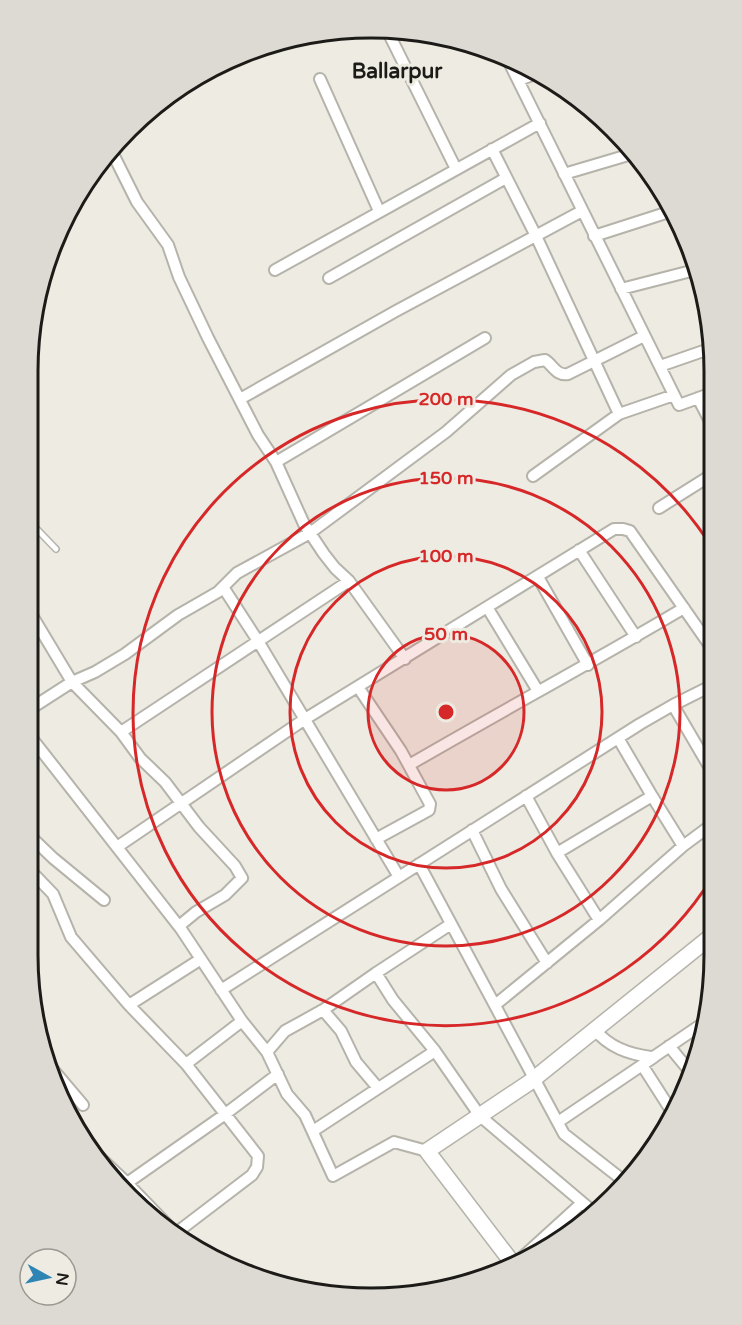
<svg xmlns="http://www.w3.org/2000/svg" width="742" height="1325" viewBox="0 0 742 1325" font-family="'Varela Round',sans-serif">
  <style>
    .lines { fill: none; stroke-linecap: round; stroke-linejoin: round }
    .lane-casing { stroke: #b5b3aa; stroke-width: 8 }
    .street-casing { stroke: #b5b3aa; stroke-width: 14 }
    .secondary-casing { stroke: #b5b3aa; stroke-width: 18 }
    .lane { stroke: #fff; stroke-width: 5 }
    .street { stroke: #fff; stroke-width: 10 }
    .secondary { stroke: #fff; stroke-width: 15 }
    .ring { fill: none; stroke: #d62828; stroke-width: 3 }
    .labels { text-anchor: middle; stroke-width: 6; stroke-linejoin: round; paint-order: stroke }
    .district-label { font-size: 21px; font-weight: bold; fill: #1c1b18; stroke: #edebe2 }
    .rim { fill: none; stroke: #1c1b18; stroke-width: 3 }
    .centre { fill: #d62828; stroke: #edebe2; stroke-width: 3 }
    .ring-label { font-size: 18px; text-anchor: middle; font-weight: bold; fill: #d62828; stroke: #edebe2; stroke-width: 6; stroke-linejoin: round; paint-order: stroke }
  </style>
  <rect width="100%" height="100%" fill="#edebe2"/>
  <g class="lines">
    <defs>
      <path id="lane" d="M28,520L56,549"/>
      <path id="street" d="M388,32L456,169
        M509,62L679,405L712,393
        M320,79L379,211
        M519,80L540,72
        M492,149L536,236L619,414
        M113,154L137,202L168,245L179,277L208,338L258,435L276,462L304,524L324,554L335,568L349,581L405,659
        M564,174L635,153
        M594,236L672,211
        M275,270L540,123
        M329,278L506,178
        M621,289L699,269
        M660,366L712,348
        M698,398L712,425
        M240,399L396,311L582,211
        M276,462L485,338
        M533,476L619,414L674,395
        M659,508L713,474
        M579,550L636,637
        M538,577L588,665
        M223,587L258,641L399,877
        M487,607L538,691
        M358,687L401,751L430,804L429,810L376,839
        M673,705L714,775
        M27,711L72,682L27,607
        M27,730L30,736L181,929
        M121,732L349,581
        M618,738L652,796L683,846
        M409,765C500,712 593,662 684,608
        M526,796L557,853L599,920
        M472,830L501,889L547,963
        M27,833L53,858L104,900
        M117,847L305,719L614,529H623L630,531L713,650
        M557,853L652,796
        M419,864L564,1134L624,1181
        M27,867L53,894L71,937L129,1005L186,1064L258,1156L257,1167L252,1175L176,1233
        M376,973L451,924
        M221,990L640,724L673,705L713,685
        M129,1005L201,959
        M495,1005L599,920L683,846L714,823
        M323,1010L341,1031L356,1062L378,1088
        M594,1029C609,1047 628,1054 651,1057L655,1056L705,1022
        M669,1046L692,1074
        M267,1052L285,1031L323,1010L376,973L393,1000L435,1051L480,1116L596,1214
        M44,1059L83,1105
        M186,1064L242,1021
        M642,1065L674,1115
        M558,1122L654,1057
        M313,1131L435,1051
        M91,1149L127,1183L184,1242
        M427,1151L394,1142L333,1176L305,1115L287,1094L267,1052L242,1021L179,926L196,912L225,895L242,878L235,866L199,827L165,782L140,758L121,732L72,682L95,672L125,654L178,615L218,592L237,573L310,533L446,432L511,375L534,362L545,360C553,365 556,376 568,374L644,336
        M127,1183L224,1115L278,1074
        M516,1263L582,1203"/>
      <path id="secondary" d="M514,1265L427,1151L530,1082L714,934"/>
    </defs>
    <use href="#lane" class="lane-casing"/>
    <use href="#street" class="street-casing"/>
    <use href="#secondary" class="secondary-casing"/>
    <use href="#lane" class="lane"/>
    <use href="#street" class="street"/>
    <use href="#secondary" class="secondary"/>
  </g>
  <circle cx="446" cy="712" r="78" fill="#d62828" fill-opacity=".12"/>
  <g class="ring">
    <circle cx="446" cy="712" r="78"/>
    <circle cx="446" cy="712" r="156"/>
    <circle cx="446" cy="712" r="234"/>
    <path d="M713 876A313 313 0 1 1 711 546"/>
  </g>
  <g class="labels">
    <g class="district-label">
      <text x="397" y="78">Ballarpur</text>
    </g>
  </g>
  <path d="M0 0H742V1325H0ZM371 38H371A333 333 0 0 1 704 371V955A333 333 0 0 1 371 1288H371A333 333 0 0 1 38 955V371A333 333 0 0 1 371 38Z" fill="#dcdad2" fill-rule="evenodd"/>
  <path class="rim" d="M371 38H371A333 333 0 0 1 704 371V955A333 333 0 0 1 371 1288H371A333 333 0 0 1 38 955V371A333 333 0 0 1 371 38Z"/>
  <circle cx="446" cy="712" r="9" class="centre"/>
  <g class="ring-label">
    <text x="446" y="405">200 m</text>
    <text x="446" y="484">150 m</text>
    <text x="446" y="562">100 m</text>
    <text x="446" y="640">50 m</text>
  </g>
  <g transform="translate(48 1277) rotate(98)"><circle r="28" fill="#edebe2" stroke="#999891" stroke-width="1.5"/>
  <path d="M0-4.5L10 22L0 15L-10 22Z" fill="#2e85b4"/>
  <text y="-9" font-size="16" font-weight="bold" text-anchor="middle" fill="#1c1b18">N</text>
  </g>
</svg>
